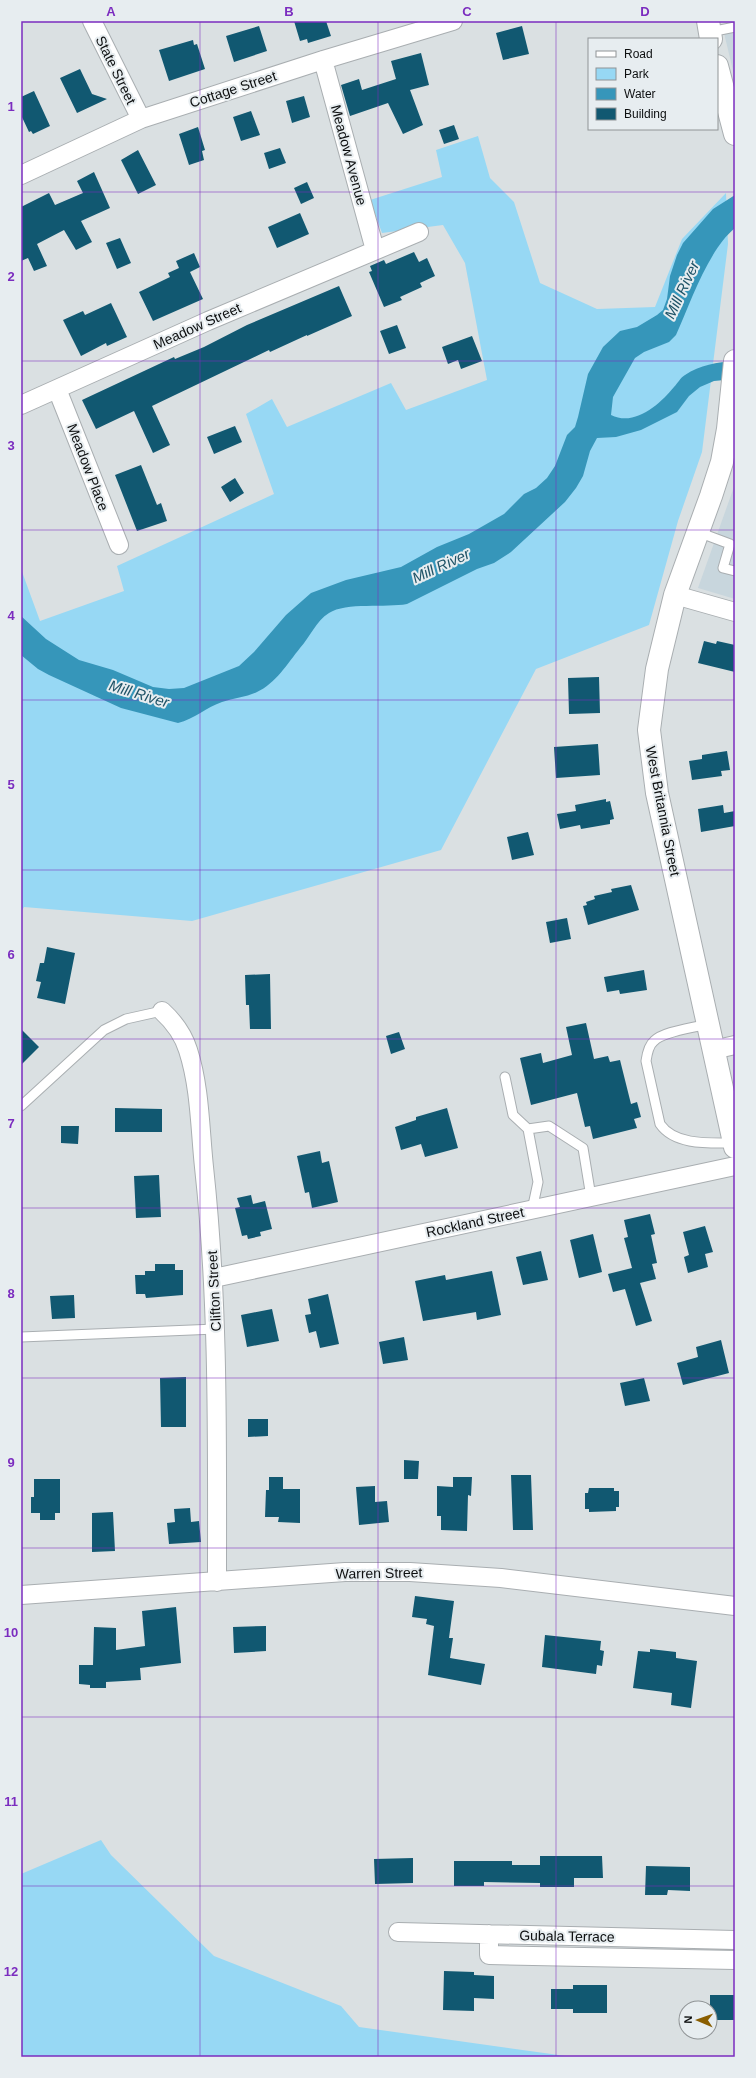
<svg xmlns="http://www.w3.org/2000/svg" width="756" height="2078" viewBox="0 0 756 2078" font-family="Arial,sans-serif">
  <style>
    .built { fill: #c8d6dd }
    .green { fill: #97d8f4 }
    .water { fill: #3696ba }
    .building { fill: #115871 }
    .lines { fill: none; stroke-linecap: round; stroke-linejoin: round }
    .lane-casing { stroke: #a9aeb1; stroke-width: 11 }
    .street-casing { stroke: #a9aeb1; stroke-width: 20 }
    .secondary-casing { stroke: #a9aeb1; stroke-width: 24 }
    .lane { stroke: #fff; stroke-width: 9 }
    .street { stroke: #fff; stroke-width: 18 }
    .secondary { stroke: #fff; stroke-width: 22 }
    .grid { fill: none; stroke: #7b2cbf; stroke-width: 1; stroke-opacity: 0.55 }
    .labels { text-anchor: middle; stroke-width: 4; stroke-linejoin: round; paint-order: stroke }
    .street-label { font-size: 14px; fill: #0d0f10; stroke: #e7edf0 }
    .water-label { font-size: 15px; font-style: italic; fill: #205468; stroke: #e7edf0 }
    .neatline { fill: none; stroke: #7b2cbf; stroke-width: 1.5 }
    .grid-label { font-size: 13px; text-anchor: middle; font-weight: bold; fill: #7b2cbf }
  </style>
  <rect width="100%" height="100%" fill="#dae0e2"/>
  <path class="built" d="M735,31V79L724,33Z
    M735,484V599L698,588Z"/>
  <path class="green" d="M478,136L490,178L514,202L540,283L597,309L655,307L682,239L726,193L728,244L702,452L678,521L649,625L536,669L441,850L192,921L24,907L21,912V569L40,621L124,591L117,566L274,494L246,414L272,399L287,427L391,383L406,410L487,380L465,263L443,225L382,233L370,200L442,177L436,150Z
    M101,1840L111,1855L214,1956L341,2006L359,2027L573,2057H21V1874Z"/>
  <path class="water" d="M735,195V228C708,250 690,304 676,335L669,342L644,352L635,358L613,397L611,415C635,427 660,404 674,387C678,383 680,378 685,375C700,365 717,362 735,361V379L714,381L700,387L689,396L677,412L641,430L616,437L597,438L590,451L583,476L576,488L565,502L511,552L494,563L477,569L407,604C386,608 346,602 329,613C316,621 310,637 300,648C288,663 275,684 257,692C246,697 234,698 222,702C207,707 194,719 178,723L121,708L49,675L38,669L21,655V616L46,639L79,660L113,670L153,687L169,689L184,688L239,666L254,652L286,615L311,593L346,580L401,567L437,547L469,534L504,514L524,494L536,488L547,478L555,466L567,435L575,427L578,417L588,374L603,347L620,331L637,327L657,315L663,310L667,299L670,276L677,255L683,243L713,209Z"/>
  <path class="building" d="M294,21H326L331,36L308,43L307,39L300,41Z
    M259,26L267,51L234,62L226,36Z
    M522,26L529,54L503,60L496,33Z
    M193,40L194,45L197,44L205,69L169,81L159,50Z
    M421,53L429,85L410,90L423,125L403,134L388,103L350,116L341,85L359,79L362,90L396,79L391,61Z
    M80,69L92,94L107,99L77,113L60,78Z
    M34,91L50,126L33,134L31,131L29,132L21,115V97Z
    M304,96L310,117L292,123L286,101Z
    M251,111L260,135L241,141L233,117Z
    M454,125L459,139L444,144L439,130Z
    M198,127L205,150L202,151L204,160L189,165L179,134Z
    M280,148L286,163L269,169L264,153Z
    M138,150L156,185L138,194L121,160Z
    M94,172L110,208L81,221L92,242L76,250L64,230L37,244L47,266L34,271L28,258L21,261V207L49,193L55,205L83,193L77,181Z
    M307,182L314,198L301,204L294,188Z
    M300,213L309,234L277,248L268,227Z
    M120,238L131,263L117,269L106,243Z
    M414,252L419,262L427,258L435,276L420,283L422,287L400,297L402,300L384,307L369,272L372,271L370,266L384,260L386,264Z
    M194,253L200,267L190,272L203,299L153,321L139,292L170,277L168,273L179,268L176,261Z
    M339,286L352,316L307,336V335L270,352L269,350L152,406L170,445L153,453L134,411L96,429L82,400L174,357L175,359L204,347L247,325Z
    M111,303L127,337L107,346L106,343L81,356L63,320L83,311L85,315Z
    M397,325L406,348L389,354L380,331Z
    M472,336L482,361L461,369L458,360L448,364L442,347Z
    M235,426L242,442L214,454L207,437Z
    M141,465L157,505L161,503L167,521L137,531L115,475Z
    M235,478L244,493L230,502L221,487Z
    M704,641L716,644L717,641L735,645V672L698,663Z
    M599,677L600,713L569,714L568,678Z
    M598,744L600,775L556,778L554,747Z
    M727,751L730,770L721,771L722,776L692,780L689,761L702,759V755Z
    M606,799V802L610,801L614,819L610,820V824L581,829L580,825L560,829L557,814L576,811L575,805Z
    M723,805L724,813L735,811V826L701,832L698,809Z
    M528,832L534,855L512,860L507,837Z
    M631,885L639,910L588,925L583,906L587,905L586,902L595,899L594,896L612,892L611,889Z
    M567,918L571,939L550,943L546,922Z
    M47,947L75,953L65,1004L37,998L41,982L36,981L40,963H44Z
    M644,970L647,990L620,994L619,990L607,992L604,977Z
    M270,974L271,1029H250L249,1005H246L245,975Z
    M586,1023L594,1059L608,1056L610,1062L620,1060L631,1104L637,1102L641,1117L634,1119L637,1128L593,1139L590,1126L585,1127L577,1093L531,1105L520,1058L541,1053L543,1063L572,1055L566,1027Z
    M21,1029L39,1047L21,1065Z
    M399,1032L405,1049L391,1054L386,1036Z
    M115,1108L162,1109V1132H115Z
    M447,1108L458,1148L425,1157L421,1144L401,1150L395,1127L416,1120V1117Z
    M61,1126H79L78,1144L61,1143Z
    M320,1151L322,1163L329,1161L338,1202L312,1208L309,1192L305,1193L297,1156Z
    M159,1175L161,1217L136,1218L134,1176Z
    M251,1195L253,1204L265,1201L272,1229L260,1232L261,1236L248,1239L247,1235L242,1236L235,1208L240,1207L237,1198Z
    M650,1214L655,1234L651,1235L657,1263L652,1264L656,1279L640,1283L652,1321L636,1326L625,1289L613,1292L608,1274L632,1268L624,1238L628,1237L624,1220Z
    M705,1226L713,1252L705,1254L708,1267L688,1273L684,1257L689,1255L683,1232Z
    M593,1234L602,1272L579,1278L570,1240Z
    M541,1251L548,1280L523,1285L516,1257Z
    M155,1264H175V1270H183V1295L146,1298L145,1294H136L135,1275H145V1271H155Z
    M492,1271L501,1315L477,1320L476,1312L423,1321L415,1281L445,1275L446,1280Z
    M328,1294L339,1344L320,1348L316,1331L309,1333L305,1315L311,1314L308,1299Z
    M74,1295L75,1318L52,1319L50,1296Z
    M272,1309L279,1341L247,1347L241,1315Z
    M404,1337L408,1360L383,1364L379,1342Z
    M721,1340L729,1373L683,1385L677,1363L698,1357L696,1347Z
    M186,1377V1427H161L160,1378Z
    M644,1378L650,1401L625,1406L620,1383Z
    M248,1419H268V1436L248,1437Z
    M404,1460L419,1461L418,1479H404Z
    M511,1475H531L533,1530H513Z
    M269,1477H283V1489H300V1523L278,1522L279,1517H265L266,1490H269Z
    M453,1477H472L471,1496L468,1495L467,1531L441,1530V1516H437V1486L453,1487Z
    M34,1479H60V1513H55V1520H40V1513H31V1497H34Z
    M375,1486V1502L387,1501L389,1522L359,1525L356,1487Z
    M589,1488H614V1491H619V1507H616V1511L589,1512V1509H585V1493H588Z
    M190,1508L191,1522L199,1521L201,1542L169,1544L167,1523L175,1522L174,1509Z
    M113,1512L115,1551L92,1552V1513Z
    M415,1596L454,1601L449,1638H453L450,1658L485,1664L481,1685L428,1675L434,1626L426,1624L427,1619L412,1617Z
    M176,1607L181,1663L140,1668L141,1680L106,1682V1688H90V1685L79,1684V1665H93L94,1627L116,1628V1650L145,1646L142,1611Z
    M266,1626V1651L234,1653L233,1627Z
    M545,1635L601,1641L600,1650L604,1651L602,1666L597,1665L596,1674L542,1667Z
    M650,1649L676,1652V1658L697,1661L691,1708L671,1705L672,1693L633,1688L638,1651L650,1652Z
    M540,1856H602L603,1878H574V1887H540V1883L484,1882V1886H454V1861H512V1865H540Z
    M413,1858V1883L375,1884L374,1859Z
    M646,1866L690,1867V1891L668,1890L667,1895H645Z
    M444,1971L474,1972V1975L494,1976V1999L474,1998V2011L443,2010Z
    M573,1985H607V2013H573V2009H551V1989H573Z
    M710,1995H735V2020H710Z"/>
  <g class="lines">
    <defs>
      <path id="lane" d="M710,32L735,27
        M698,532L730,544L723,568L735,571
        M707,1024C694,1028 664,1031 654,1041C649,1045 647,1054 646,1061L660,1124C675,1146 711,1143 734,1143
        M505,1077L513,1115L528,1129
        M21,1106L104,1030L126,1019L162,1011
        M532,1210L538,1182L528,1129L549,1126L583,1148L591,1197
        M21,1337L216,1329"/>
      <path id="street" d="M92,21L141,119
        M323,60L375,250
        M21,175L141,119L323,60L453,21
        M57,389L119,545
        M21,405L208,321L419,232
        M675,595L735,612
        M162,1011C174,1022 183,1034 188,1050C200,1087 200,1129 204,1167C219,1305 217,1443 217,1582
        M713,1050L735,1045
        M214,1278L735,1166
        M21,1595L345,1572H410L501,1578L735,1606
        M398,1932L735,1940
        M489,1934V1955L735,1960"/>
      <path id="secondary" d="M708,21L711,39
        M717,66L735,134
        M735,361L728,429L722,462L711,496L675,595L657,669L649,730L657,793L735,1147"/>
    </defs>
    <use href="#lane" class="lane-casing"/>
    <use href="#street" class="street-casing"/>
    <use href="#secondary" class="secondary-casing"/>
    <use href="#lane" class="lane"/>
    <use href="#street" class="street"/>
    <use href="#secondary" class="secondary"/>
  </g>
  <path class="grid" d="M200,21V2057M378,21V2057M556,21V2057M21,192H735M21,361H735M21,530H735M21,700H735M21,870H735M21,1039H735M21,1208H735M21,1378H735M21,1548H735M21,1717H735M21,1886H735"/>
  <g class="labels">
    <g class="street-label">
      <text transform="translate(116 70) rotate(64)" y="5">State Street</text>
      <text transform="translate(233 89) rotate(-18)" y="5">Cottage Street</text>
      <text transform="translate(349 155) rotate(75)" y="5">Meadow Avenue</text>
      <text transform="translate(197 326) rotate(-24)" y="5">Meadow Street</text>
      <text transform="translate(88 467) rotate(69)" y="5">Meadow Place</text>
      <text transform="translate(663 811) rotate(79)" y="5">West Britannia Street</text>
      <text transform="translate(475 1222) rotate(-12)" y="5">Rockland Street</text>
      <text transform="translate(214 1291) rotate(-93)" y="5">Clifton Street</text>
      <text transform="translate(379 1573) rotate(-1)" y="5">Warren Street</text>
      <text transform="translate(567 1936) rotate(1)" y="5">Gubala Terrace</text>
    </g>
    <g class="water-label">
      <text transform="translate(682 290) rotate(-65)" y="5">Mill River</text>
      <text transform="translate(441 566) rotate(-25)" y="5">Mill River</text>
      <text transform="translate(139 694) rotate(17)" y="5">Mill River</text>
    </g>
  </g>
  <rect width="756" height="2078" fill="none" stroke="#e7edf0" stroke-width="44"/>
  <rect x="588" y="38" width="130" height="92" fill="#e7edf0" stroke="#909496"/>
  <rect x="596" y="51" width="20" height="6" fill="#ffffff" stroke="#909496"/>
  <text x="624" y="58" font-size="12" fill="#0d0f10">Road</text>
  <rect x="596" y="68" width="20" height="12" fill="#97d8f4" stroke="#909496"/>
  <text x="624" y="78" font-size="12" fill="#0d0f10">Park</text>
  <rect x="596" y="88" width="20" height="12" fill="#3696ba" stroke="#909496"/>
  <text x="624" y="98" font-size="12" fill="#0d0f10">Water</text>
  <rect x="596" y="108" width="20" height="12" fill="#115871" stroke="#909496"/>
  <text x="624" y="118" font-size="12" fill="#0d0f10">Building</text>
  <g transform="translate(698 2020) rotate(272)"><circle r="19" fill="#e7edf0" stroke="#909496"/>
  <path d="M0-3L7 15L0 10L-7 15Z" fill="#8a5e00"/>
  <text y="-6" font-size="11" font-weight="bold" text-anchor="middle" fill="#0d0f10">N</text>
  </g>
  <rect x="22" y="22" width="712" height="2034" class="neatline"/>
  <g class="grid-label">
    <text x="111" y="16">A</text>
    <text x="289" y="16">B</text>
    <text x="467" y="16">C</text>
    <text x="645" y="16">D</text>
    <text x="11" y="111">1</text>
    <text x="11" y="281">2</text>
    <text x="11" y="450">3</text>
    <text x="11" y="620">4</text>
    <text x="11" y="789">5</text>
    <text x="11" y="959">6</text>
    <text x="11" y="1128">7</text>
    <text x="11" y="1298">8</text>
    <text x="11" y="1467">9</text>
    <text x="11" y="1637">10</text>
    <text x="11" y="1806">11</text>
    <text x="11" y="1976">12</text>
  </g>
</svg>
